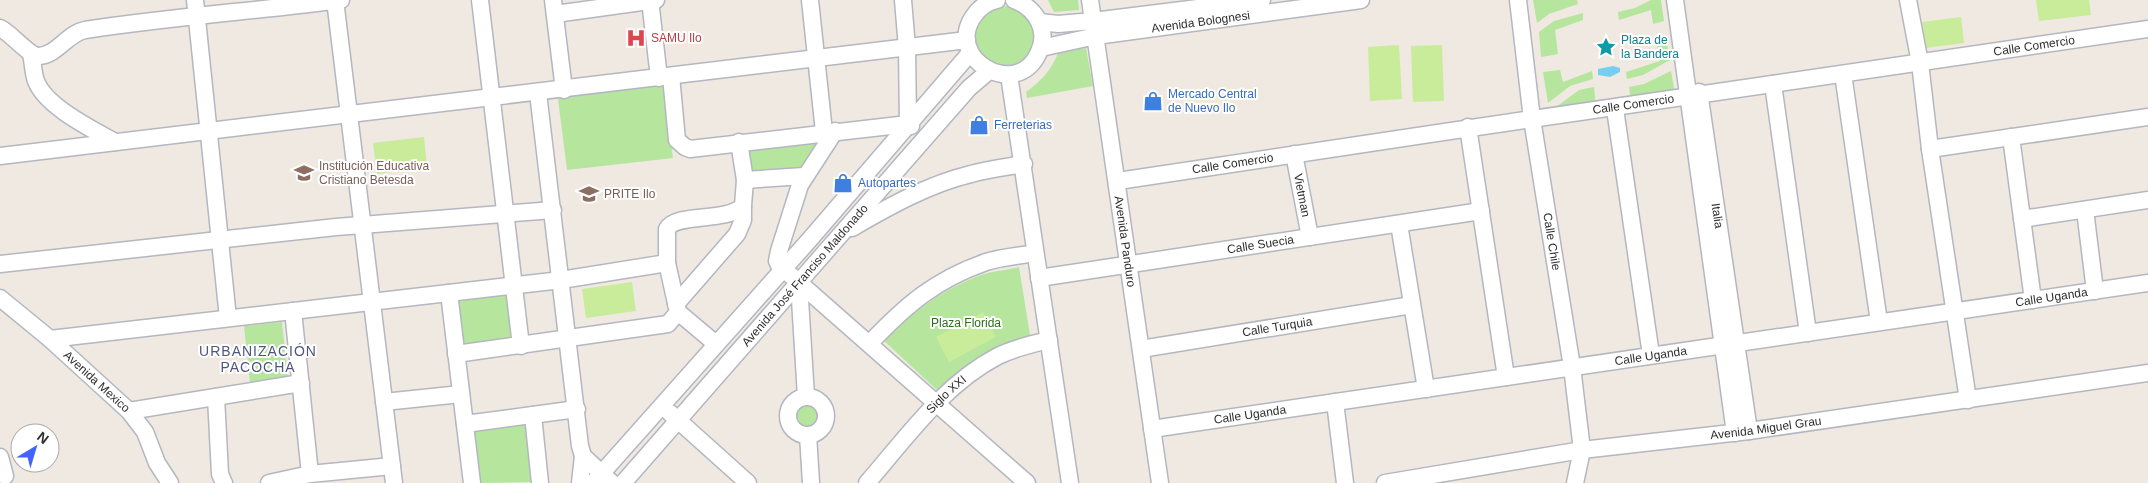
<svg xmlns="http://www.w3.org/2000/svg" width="2148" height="483" viewBox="0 0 2148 483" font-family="Arial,sans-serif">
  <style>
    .green { fill: #b6e59e }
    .pitch { fill: #c9ec9a }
    .water { fill: #75cff0 }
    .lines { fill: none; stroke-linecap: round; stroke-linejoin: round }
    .minor-casing { stroke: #b4b7c1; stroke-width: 19 }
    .minor { stroke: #fff; stroke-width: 16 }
    .labels { text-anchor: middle; stroke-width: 4; stroke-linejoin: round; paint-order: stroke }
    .street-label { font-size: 12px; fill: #2e2e2e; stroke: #fff }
    .health-label { font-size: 12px; fill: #be3a42; stroke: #fff; text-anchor: start }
    .culture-label { font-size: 12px; fill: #0d838f; stroke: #fff; text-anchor: start }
    .shop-label { font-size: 12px; fill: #366cbe; stroke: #fff; text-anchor: start }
    .education-label { font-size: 12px; fill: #785e54; stroke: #fff; text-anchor: start }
    .park-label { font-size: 12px; fill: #2c6e1b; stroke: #fff }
    .neighbourhood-label { font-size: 14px; letter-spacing: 1px; fill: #4d5680; stroke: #fff }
  </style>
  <rect width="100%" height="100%" fill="#efe9e1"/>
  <path class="green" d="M1048,0H1078L1079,10L1054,12Z
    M1533,0H1577L1578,4L1549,14L1537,23Z
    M1651,0H1661L1664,21L1653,24L1651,10L1619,20L1618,12L1635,8Z
    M1005,6C1021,8 1038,21 1036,39C1036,44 1031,52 1029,58L1005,69L978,55C970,27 976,12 1005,6Z
    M1583,13V20L1555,30L1558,54L1541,57L1539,32L1554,21Z
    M1666,38L1670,60L1643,75L1627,79L1626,72L1660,61L1656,40Z
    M1086,48L1093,86L1027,98L1026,92C1041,81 1051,71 1058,53Z
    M1560,70L1563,82L1592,71L1593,79L1570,86L1548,103L1543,72Z
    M1671,71L1675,94L1631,102L1629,87L1644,84Z
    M663,84L673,158L567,170L558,99Z
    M1594,87L1596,108L1552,110L1579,90Z
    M818,138L826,143L801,172L751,175L744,147Z
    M1019,267L1030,335C995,349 965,365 937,390L883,340C912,313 943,289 981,275C993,271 1007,270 1019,267Z
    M510,291L516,340L459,347L453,297Z
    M282,322L288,379L250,383L244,326Z
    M792 416a14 14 0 1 1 28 0a14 14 0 1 1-28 0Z
    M528,421L535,482L475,483L470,428Z"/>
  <path class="pitch" d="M2036,0H2089L2091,15L2039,21Z
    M1961,17L1964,43L1926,48L1922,22Z
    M1399,45L1402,99L1370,101L1368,47Z
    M1442,45L1444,101L1413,102L1411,46Z
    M424,137L427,168L377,174L373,143Z
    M632,282L636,311L586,318L582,289Z
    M983,312L996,337L949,362L936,337Z"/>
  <path class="water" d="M1613,66L1620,68V72L1610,77L1598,75V69Z"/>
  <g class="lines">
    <defs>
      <g id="minor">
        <path d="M195,0L228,318"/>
        <path d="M335,0L394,483"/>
        <path d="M480,0L521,346"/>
        <path d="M553,0L564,90"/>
        <path d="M650,0L659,78"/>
        <path d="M810,0L824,132"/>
        <path d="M903,0L907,48L908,124L911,126"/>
        <path d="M997,0C987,2 979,8 973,17C945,59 1016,100 1038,54C1050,31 1036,8 1014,0"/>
        <path id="s1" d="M1090,0L1160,483"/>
        <path id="s2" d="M1518,0L1532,119L1572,367L1582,450L1575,483"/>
        <path d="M1675,0L1735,433"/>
        <path d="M1908,0L1920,63L1930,149L1968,400"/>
        <path d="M555,14L656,0"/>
        <path d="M1040,22L1058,24L1093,21L1262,0"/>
        <path d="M0,28C12,34 29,56 39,56C57,55 68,33 85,30C170,17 256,11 341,0"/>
        <path id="s3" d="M1041,48L1096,36L1361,0"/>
        <path d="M31,54C33,62 33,73 36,81C46,107 92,129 115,142"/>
        <path d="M1843,74L1879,322"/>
        <path d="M1009,75L1070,483"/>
        <path d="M671,76L677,140L685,147L690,149L908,124"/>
        <path d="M1773,84L1808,333"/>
        <path id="s4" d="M1699,92L1749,431"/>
        <path d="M538,93L580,446L583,456L612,483"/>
        <path d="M1615,109L1651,355"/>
        <path d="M1468,127L1506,377"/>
        <path d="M835,131L800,185L779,251L777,261L779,265L1027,483"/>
        <path d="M2011,137L2033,300"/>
        <path d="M1930,149L2148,117"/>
        <path id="s5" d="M1294,154L1310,237"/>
        <path d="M0,156L967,40"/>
        <path d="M745,180L804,176"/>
        <path id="s6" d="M1118,181C1461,128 1805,80 2148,29"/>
        <path d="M2085,210L2095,291"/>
        <path d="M2022,219L2148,200"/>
        <path d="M1399,224L1426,389"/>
        <path d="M852,228C888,207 929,184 971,174C988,169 1006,167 1024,164"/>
        <path d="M0,264L336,227L553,210"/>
        <path id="s7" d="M1039,278L1481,211"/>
        <path d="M799,283L806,397"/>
        <path d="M449,293L472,483"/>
        <path id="s8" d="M0,298L50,339L129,411L145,432L157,463L170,483"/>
        <path d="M676,304L737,234L743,220V206"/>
        <path d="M293,311L310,474"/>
        <path d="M678,312L716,344"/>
        <path d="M50,339L561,280L667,263"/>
        <path d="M870,343C906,305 935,280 986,262C1001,257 1019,256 1035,253"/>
        <path id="s9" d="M1141,349L1412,305"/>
        <path d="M456,354L668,324L678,312L667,263V229C677,212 726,223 743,206L745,180L739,142"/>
        <path d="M216,397L220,474L224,483"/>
        <circle cx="807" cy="416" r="19"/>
        <path d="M384,402L461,394"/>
        <path d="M1335,402L1345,483"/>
        <path d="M129,411L301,383"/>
        <path d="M670,413L748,483"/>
        <path d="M533,415L540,483"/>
        <path d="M465,424L577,409"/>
        <path id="s10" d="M1152,429L2148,283"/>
        <path d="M808,435L811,483"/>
        <path d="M0,457L5,476"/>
        <path d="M269,483L310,474L392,466"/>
        <path d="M580,483L583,456"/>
        <path d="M593,483L811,238L970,53"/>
        <path id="s11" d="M623,483L969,88L989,71"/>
        <path id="s12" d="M867,483C906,438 944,384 998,356C1014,348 1032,344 1049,340"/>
        <path id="s13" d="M1385,483L1582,450L1749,431L2148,373"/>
      </g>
    </defs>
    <use href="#minor" class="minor-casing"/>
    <use href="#minor" class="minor"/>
  </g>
  <defs>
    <symbol id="hospital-bare" viewBox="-9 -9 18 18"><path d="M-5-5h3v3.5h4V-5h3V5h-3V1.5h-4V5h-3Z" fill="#e0444e" stroke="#fff" stroke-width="2.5" paint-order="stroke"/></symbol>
    <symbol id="sight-bare" viewBox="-9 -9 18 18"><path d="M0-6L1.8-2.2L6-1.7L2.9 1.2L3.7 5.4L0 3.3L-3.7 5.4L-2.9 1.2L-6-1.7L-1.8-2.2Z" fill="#0f9aa8" stroke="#fff" stroke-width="2.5" paint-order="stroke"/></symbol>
    <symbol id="shop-bare" viewBox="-9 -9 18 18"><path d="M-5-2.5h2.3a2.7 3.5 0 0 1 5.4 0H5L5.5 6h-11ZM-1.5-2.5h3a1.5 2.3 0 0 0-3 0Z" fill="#3f7fe0" stroke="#fff" stroke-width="2.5" paint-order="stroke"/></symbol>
    <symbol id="school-bare" viewBox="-9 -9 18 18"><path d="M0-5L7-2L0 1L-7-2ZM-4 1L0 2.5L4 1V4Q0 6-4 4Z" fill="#8d6e63" stroke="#fff" stroke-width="2.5" paint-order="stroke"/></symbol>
  </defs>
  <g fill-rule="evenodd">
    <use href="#hospital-bare" x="622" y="24" width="28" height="28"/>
    <use href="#sight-bare" x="1592" y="33" width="28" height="28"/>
    <use href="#shop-bare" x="1139" y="87" width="28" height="28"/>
    <use href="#shop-bare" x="965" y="111" width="28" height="28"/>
    <use href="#school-bare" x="290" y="159" width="28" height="28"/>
    <use href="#shop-bare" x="829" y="169" width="28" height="28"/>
    <use href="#school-bare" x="575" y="180" width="28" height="28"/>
  </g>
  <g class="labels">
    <g class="street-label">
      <text dy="4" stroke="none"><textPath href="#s3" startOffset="162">Avenida Bolognesi</textPath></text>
      <text dy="4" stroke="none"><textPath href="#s6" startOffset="926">Calle Comercio</textPath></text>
      <text dy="4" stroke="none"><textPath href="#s6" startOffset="521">Calle Comercio</textPath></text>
      <text dy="4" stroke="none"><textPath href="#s6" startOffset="116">Calle Comercio</textPath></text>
      <text dy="4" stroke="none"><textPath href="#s5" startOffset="42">Vietman</textPath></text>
      <text dy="4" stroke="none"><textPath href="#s4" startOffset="125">Italia</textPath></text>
      <text dy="4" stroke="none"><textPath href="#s1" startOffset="244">Avenida Panduro</textPath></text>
      <text dy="4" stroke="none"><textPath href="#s2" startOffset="244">Calle Chile</textPath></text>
      <text dy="4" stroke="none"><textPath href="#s7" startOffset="224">Calle Suecia</textPath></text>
      <text dy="4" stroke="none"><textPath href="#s11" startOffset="276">Avenida José Franciso Maldonado</textPath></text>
      <text dy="4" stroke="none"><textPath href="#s10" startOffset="909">Calle Uganda</textPath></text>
      <text dy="4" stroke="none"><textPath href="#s9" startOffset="138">Calle Turquia</textPath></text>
      <text dy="4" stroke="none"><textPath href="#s10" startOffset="504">Calle Uganda</textPath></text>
      <text dy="4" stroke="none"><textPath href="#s8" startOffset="128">Avenida Mexico</textPath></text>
      <text dy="4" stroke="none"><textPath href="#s12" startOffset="119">Siglo XXI</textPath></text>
      <text dy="4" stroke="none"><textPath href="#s10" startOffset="99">Calle Uganda</textPath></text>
      <text dy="4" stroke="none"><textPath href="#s13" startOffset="385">Avenida Miguel Grau</textPath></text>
    </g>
    <g class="health-label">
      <text x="651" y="42">SAMU Ilo</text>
    </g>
    <g class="culture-label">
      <text x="1621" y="44">Plaza de<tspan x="1621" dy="14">la Bandera</tspan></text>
    </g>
    <g class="shop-label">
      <text x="1168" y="98">Mercado Central<tspan x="1168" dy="14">de Nuevo Ilo</tspan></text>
      <text x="994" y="129">Ferreterias</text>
      <text x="858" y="187">Autopartes</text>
    </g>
    <g class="education-label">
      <text x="319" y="170">Institución Educativa<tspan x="319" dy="14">Cristiano Betesda</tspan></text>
      <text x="604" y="198">PRITE Ilo</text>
    </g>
    <g class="park-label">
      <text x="966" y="327">Plaza Florida</text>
    </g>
    <g class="neighbourhood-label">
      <text x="258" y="356">URBANIZACIÓN<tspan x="258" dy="16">PACOCHA</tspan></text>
    </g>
  </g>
  <g transform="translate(35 448) rotate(38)"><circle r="24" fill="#ffffff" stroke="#ababab"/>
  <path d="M0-4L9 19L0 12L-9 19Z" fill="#4264fb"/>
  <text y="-8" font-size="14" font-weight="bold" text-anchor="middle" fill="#2e2e2e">N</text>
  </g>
</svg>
